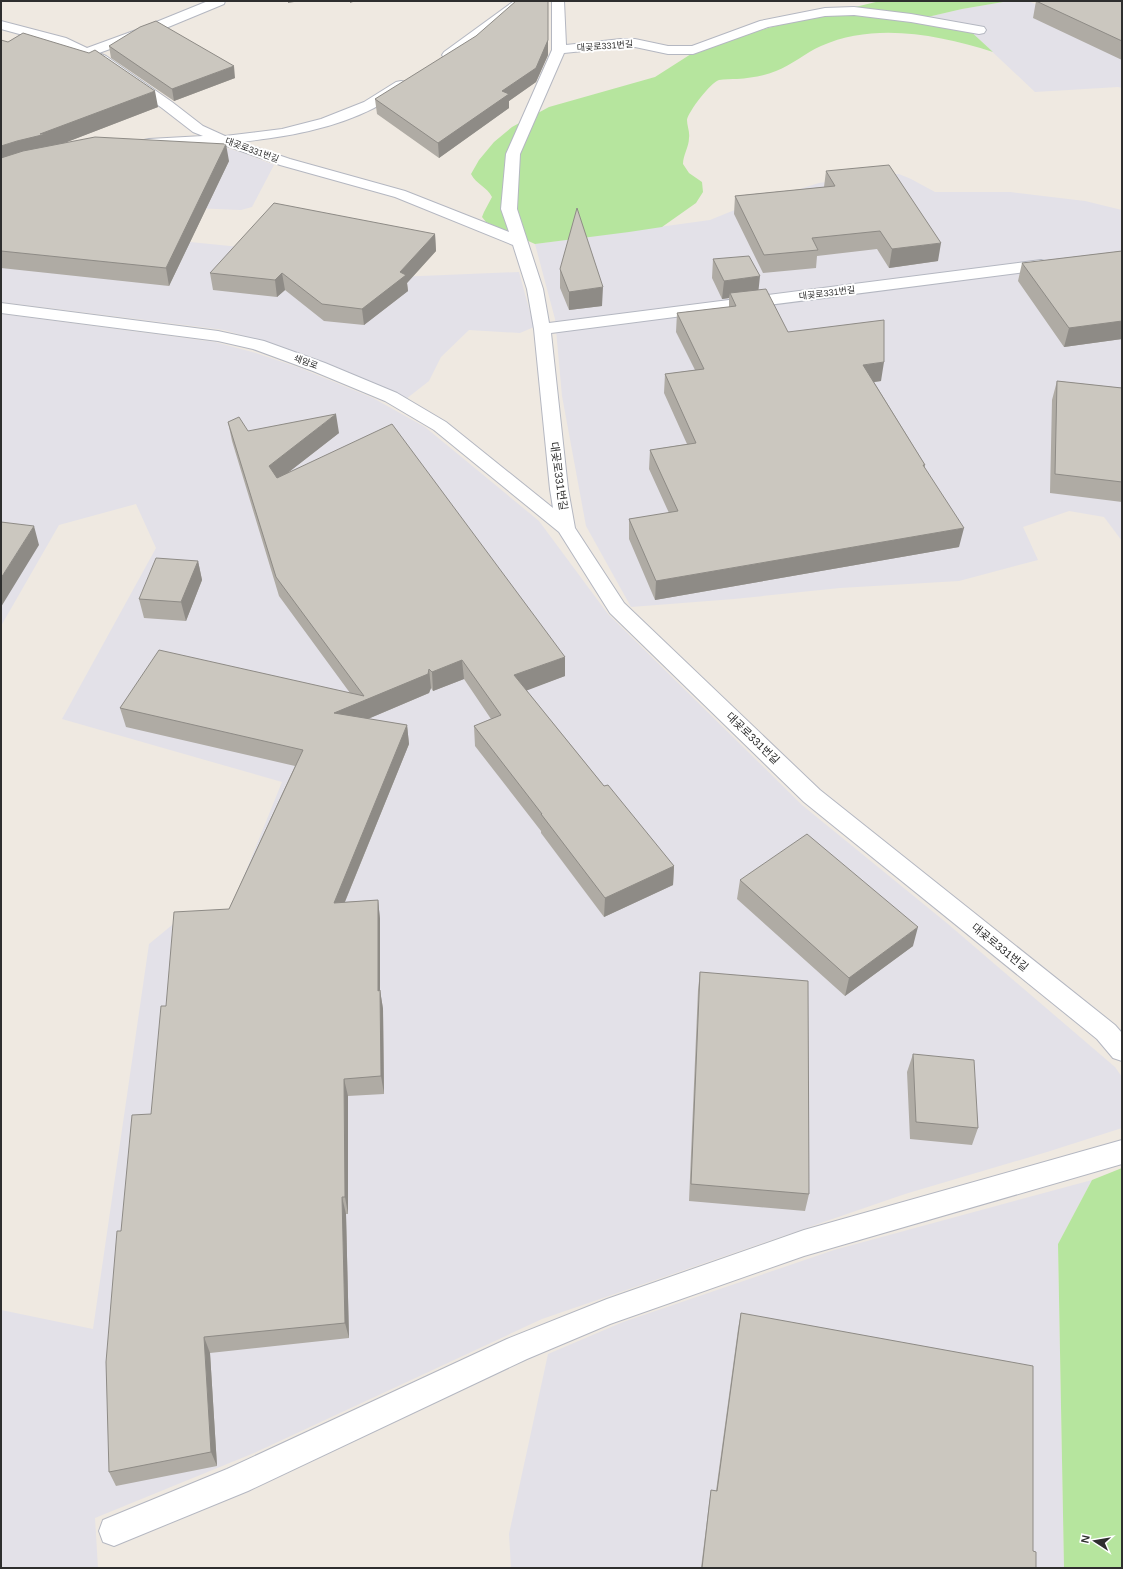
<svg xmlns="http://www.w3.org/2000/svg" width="1123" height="1569" viewBox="0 0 1123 1569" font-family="Helvetica,'Noto Sans KR',sans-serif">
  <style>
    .industrial { fill: #e3e1e8 }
    .green { fill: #b6e59e }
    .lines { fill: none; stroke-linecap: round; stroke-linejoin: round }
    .minor-casing { stroke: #b4b7c1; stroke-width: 2 }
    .minor { fill: #fff; fill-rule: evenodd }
    .wall { fill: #afaba4 }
    .shaded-wall { fill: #8e8b86 }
    .building { fill: #cbc7bf; stroke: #8e8b86 }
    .labels { text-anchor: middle; stroke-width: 4; stroke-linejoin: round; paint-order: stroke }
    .far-street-label { font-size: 9px; fill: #2e2e2e; stroke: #fff }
    .street-label { font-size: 11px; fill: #2e2e2e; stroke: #fff }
  </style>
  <rect width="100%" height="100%" fill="#efe9e1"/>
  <path class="industrial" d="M1009,1H1028L1048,9L1122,1V88L1118,87L1035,92L967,28L918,19L962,9Z
    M213,144L243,153L274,165L252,207L241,210L169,207L140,237L250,248L373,278L519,272L534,327L520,333L469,330L441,357L429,381L406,399L273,344L224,330L1,302V175Z
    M899,174L911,179L935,192H1010L1085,201L1122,210V541L1104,517L1069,511L1023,527L1038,560L959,581L840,588L734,599L631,607L586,526L562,396L555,319L535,244L710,220L742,207L819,183L878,175Z
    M1,314L215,342L256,353L300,368L373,398L425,427L539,521L608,614L802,805L948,924L1115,1067L1122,1077V1128L1047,1152L905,1194L542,1319L254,1453L95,1518L98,1568H1V1310L93,1329L149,944L177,921L229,913L282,782L62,719L156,548L136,504L59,525L1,626Z
    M1092,1180L1058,1244L1064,1568H511L509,1534L548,1354L623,1322L834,1250Z"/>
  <path class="green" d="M880,1H1009L962,9L919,19L967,28L993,52C938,35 876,22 821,46C805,53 792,65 776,71C764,76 750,78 737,79C732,79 724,79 719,80C711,82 688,112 687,120C687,126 690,132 689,138C689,147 683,155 683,164L689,173L702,182L703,192L696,203L662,227L629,232L535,244L486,222L482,217L484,212L492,197C487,187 476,184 471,174L479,160L494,142L512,127L549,107L655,77L691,54L751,33L772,27Z
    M1122,1168V1568H1064L1058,1244L1092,1180Z"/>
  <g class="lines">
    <defs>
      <path id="minor" d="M208,1H225L224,4L149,35L99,53L106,56L172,102L203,126L225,136L282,129L321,119L364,102L396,82L401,81L406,82L408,85L406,88C395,94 385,102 374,108C333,129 286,137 240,142L290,159L405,191L509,232L501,209L506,154L552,50V1H564L566,45L621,39H635L668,46H692L760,21L825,8L854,7L911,14L984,27L986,30L984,33L979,34L911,22L854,15L825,16L768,27L693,54H668L635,47H621L564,53L520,154L517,209L543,289L549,323L1041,260L1047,262L1049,265L1047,268L1041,270L551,333L568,489L575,528L624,603L820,790L1115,1025L1122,1033V1061L1113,1058L1097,1039L804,802L610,613L559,532L434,430L385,401L313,371L253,349L218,341L1,313V303L218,331L264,341L325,363L397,393L446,422L553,508L550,489L534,329L527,289L513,245L395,197L280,165L221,144L149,147L144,146L142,143L144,140L149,139L203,136L193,132L162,108L96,62L56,44L1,29V21L66,38L87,48L139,29Z
        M514,1H528L454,58H444L442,55L444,52Z
        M1122,1140V1164L804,1256L610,1324L527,1359L248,1491L114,1546L103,1542L99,1531L103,1520L227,1469L507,1339L607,1299L804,1230Z"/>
    </defs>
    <use href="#minor" class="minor-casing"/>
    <use href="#minor" class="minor"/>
  </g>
  <path class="wall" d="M1036,1H1122V60L1033,18Z
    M1,40L158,107L64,143L229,161L169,286L1,268Z
    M109,46L235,78L174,101L111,58Z
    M548,55L536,82L509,101V108L439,158L377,114L375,99Z
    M826,171L938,261L889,268L877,249L817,256L816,268L763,273L734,214L735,196L824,187Z
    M435,234L436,251L407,283L408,291L364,325L324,321L285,290L277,297L213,290L210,273Z
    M1122,251V339L1064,347L1018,281L1022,263Z
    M713,259L758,290L788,332L881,381L874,382L925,465V468L959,547L655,600L629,539V519L669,513L649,469L650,450L687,444L664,393L665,374L695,370L676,332L677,313L729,307V298L722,299L712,278Z
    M560,269L602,306L569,310L560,288Z
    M1057,381L1122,388V502L1050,493L1052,400Z
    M228,422L248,431L339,433L289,472L565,676L526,690L604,786L674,866L673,885L604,917L541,833V831L475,746L474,726L491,719L464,679L433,691L431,688L429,693L368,719L407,725L409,744L345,902L378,900L380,919V990L383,1009L384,1094L348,1096V1214H346L349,1338L210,1353L217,1466L116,1486L109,1472L121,1231L151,1114L166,1006L229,909L295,766L126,727L120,708L350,693L279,596L232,441Z
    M198,561L202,580L186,621L144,618L139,599Z
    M740,880L913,946L845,996L737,899Z
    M700,972L809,1194L805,1211L689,1201L698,990Z
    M913,1054L978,1128L972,1145L910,1139L907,1072Z
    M741,1313L1033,1551L1036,1568H701L709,1504L711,1490L716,1491L738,1329Z"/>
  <path class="shaded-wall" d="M288,1H300L288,3Z
    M350,1H356L350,3Z
    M548,40V55L536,82L509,101V108L439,158L438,143L502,91Z
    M234,66L235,78L174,101L172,89Z
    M155,91L158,107L49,149L1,164V146L40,134Z
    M226,144L229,161L169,286L166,268Z
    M435,234L436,251L407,283L408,291L364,325L362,309L400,272Z
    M941,243L938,261L889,268L892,249Z
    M282,273L285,290L277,297L275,280Z
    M760,276L758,295L730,293L729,298L722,299L724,281Z
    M603,287L602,306L569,310V292Z
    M1122,321V339L1064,347L1069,328Z
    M884,362L881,381L860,384L863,365Z
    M336,414L339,433L272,485L269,466Z
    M34,526L39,545L1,607V578Z
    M964,528L959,547L655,600L656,581Z
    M198,561L202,580L186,621L181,602Z
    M565,657V676L515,695L514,675Z
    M462,660L464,679L433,691L432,672Z
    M429,669L431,688L429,693L337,732L334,713Z
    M407,725L409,744L337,921L334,903Z
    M674,866L673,885L604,917L605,898Z
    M378,900L380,919V1009L378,991Z
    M918,927L913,946L845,996L849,978Z
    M380,990L383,1009L384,1094L381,1076Z
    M344,1079L348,1096V1214L345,1197Z
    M342,1197L346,1214L349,1338L345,1323Z
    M204,1337L210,1353L217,1466L211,1452Z"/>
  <path class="building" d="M516,1H548V40L536,68L502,91L509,94L438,143L375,99L476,36Z
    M1036,1H1122V41Z
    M156,21L234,66L172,89L109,46L140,27Z
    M23,33L89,53L95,50L155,91L40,134H46L17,141L1,146V40L8,42Z
    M95,137L226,144L166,268L1,251V158L23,151Z
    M889,165L941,243L892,249L880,231L812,238L818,250L764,255L735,196L835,186L826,171Z
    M274,203L435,234L400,272L406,275L362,309L322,304L282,273L275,280L210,273Z
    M577,208L603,287L569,292L560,269Z
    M1122,251V321L1069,328L1022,263Z
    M749,256L760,276L724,281L713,259Z
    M766,289L788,332L884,320V362L863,365L925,465H923L964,528L656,581L629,519L678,511L650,450L696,443L665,374L704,369L677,313L736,306L730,293Z
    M1057,381L1122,388V482L1055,474Z
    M336,414L269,466L277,478L392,424L565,657L514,675L604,786L608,785L674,866L605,898L541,814H542L474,726L501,715L462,660L432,672L429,669L428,674L334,713L407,725L334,903L378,900V991L380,990L381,1076L344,1079L345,1197H342L345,1323L204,1337L211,1452L109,1472L106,1362L117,1231H121L132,1115L151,1114L161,1006H166L174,912L229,909L303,750L120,708L159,650L364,696L276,577L228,422L239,417L248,431Z
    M1,522L34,526L1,578Z
    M156,558L198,561L181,602L139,599Z
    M807,834L918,927L849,978L740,880Z
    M700,972L808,981L809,1194L691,1184Z
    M913,1054L974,1060L978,1128L916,1122Z
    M741,1313L1033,1366V1551L1036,1552V1568H702L711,1490L717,1491Z"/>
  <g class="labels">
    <g class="far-street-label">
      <text transform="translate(605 46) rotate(-4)" y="3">대곶로331번길</text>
      <text transform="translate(252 150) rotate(20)" y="3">대곶로331번길</text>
      <text transform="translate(827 293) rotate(-7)" y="3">대곶로331번길</text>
      <text transform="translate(306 362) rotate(20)" y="3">쇄암로</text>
    </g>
    <g class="street-label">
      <text transform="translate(559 476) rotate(82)" y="4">대곶로331번길</text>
      <text transform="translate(753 738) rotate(44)" y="4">대곶로331번길</text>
      <text transform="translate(1000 947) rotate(39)" y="4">대곶로331번길</text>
    </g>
  </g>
  <rect width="1123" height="1569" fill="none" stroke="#2e2e2e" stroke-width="4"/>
  <g transform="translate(1095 1541) rotate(282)" stroke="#ffffff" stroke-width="3" paint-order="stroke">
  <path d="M0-3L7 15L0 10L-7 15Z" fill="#2e2e2e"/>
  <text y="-6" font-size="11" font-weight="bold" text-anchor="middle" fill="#2e2e2e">N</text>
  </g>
</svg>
